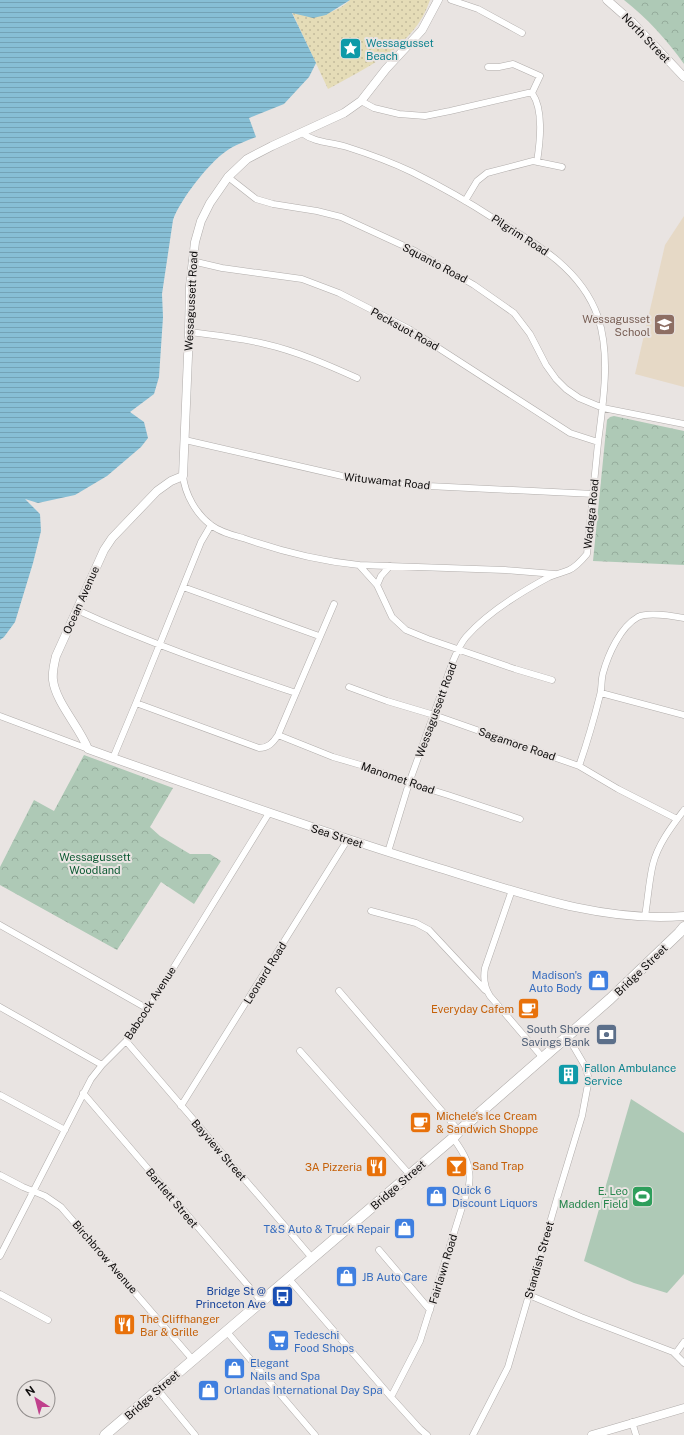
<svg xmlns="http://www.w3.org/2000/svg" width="684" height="1435" viewBox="0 0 684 1435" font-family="'Public Sans',sans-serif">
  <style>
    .education { fill: #e6d9c6 }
    .grass { fill: #aec9b6 }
    .sand { fill: url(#sand-dots) }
    .park { fill: url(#park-crowns) }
    .water { fill: url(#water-rules) }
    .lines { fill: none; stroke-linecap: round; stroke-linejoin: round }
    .minor-casing { stroke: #b1adab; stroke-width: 7 }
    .tertiary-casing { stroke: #b1adab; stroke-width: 9 }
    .primary-casing { stroke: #b1adab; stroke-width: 11 }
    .minor { stroke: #fff; stroke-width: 6 }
    .tertiary { stroke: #fff; stroke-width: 8 }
    .primary { stroke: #fff; stroke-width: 10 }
    .labels { text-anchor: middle; stroke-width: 4; stroke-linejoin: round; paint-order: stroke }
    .street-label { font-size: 11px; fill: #0d0b0b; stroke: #e9e4e2 }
    .culture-label { font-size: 11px; fill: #0d838f; stroke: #e9e4e2; text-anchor: start }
    .education-label { font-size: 11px; fill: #785e54; stroke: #e9e4e2; text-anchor: end }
    .park-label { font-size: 11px; fill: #0a5831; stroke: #e9e4e2 }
    .shop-label { font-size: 11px; fill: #366cbe; stroke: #e9e4e2; text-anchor: start }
    .food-label { font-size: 11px; fill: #c56008; stroke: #e9e4e2; text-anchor: start }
    .service-label { font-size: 11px; fill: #4e5e75; stroke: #e9e4e2; text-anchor: end }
    .leisure-label { font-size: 11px; fill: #27864d; stroke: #e9e4e2; text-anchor: end }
    .transit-label { font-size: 11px; fill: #164399; stroke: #e9e4e2; text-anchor: end }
  </style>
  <defs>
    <pattern id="sand-dots" width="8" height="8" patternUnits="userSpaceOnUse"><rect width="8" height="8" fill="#e5dcb7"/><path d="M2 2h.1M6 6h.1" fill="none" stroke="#c3bb9c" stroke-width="1.8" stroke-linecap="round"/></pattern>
    <pattern id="park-crowns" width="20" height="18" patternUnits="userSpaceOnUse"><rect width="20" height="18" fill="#aec9b6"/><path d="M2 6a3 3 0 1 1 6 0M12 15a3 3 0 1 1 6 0" fill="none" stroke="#94ab9b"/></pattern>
    <pattern id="water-rules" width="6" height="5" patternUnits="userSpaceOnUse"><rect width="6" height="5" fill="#87bfd5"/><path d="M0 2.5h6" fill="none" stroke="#73a3b6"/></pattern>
  </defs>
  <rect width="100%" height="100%" fill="#e9e4e2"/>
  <path class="education" d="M684,216V387L635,374L665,245Z"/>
  <path class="grass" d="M631,1099L684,1133V1274L667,1293L634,1283L584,1261Z"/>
  <path class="sand" d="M350,0H430C415,46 368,67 328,89L292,12C311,19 335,15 350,0Z"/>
  <path class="park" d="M624,0H684V64C667,40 647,18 624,0Z
    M614,416L684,431V565L593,561L607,420L610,417Z
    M84,755L173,788L150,827L160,836L190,854H210L221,861L194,904L161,882L117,950L0,885V867L34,800L54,811Z"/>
  <path class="water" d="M0,0H350L326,15L313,18L292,13L316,63L309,77L284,104L249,118L256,137C246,141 234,145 225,152C208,164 180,200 173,220L162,294L163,317L159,377L154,394L130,412L144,422L148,438L141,447L107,476L75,495L38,503L25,499L40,514L41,531L33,563L15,622L4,637L0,640Z"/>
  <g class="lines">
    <defs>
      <path id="minor" d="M451,0L478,9L522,33
        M488,67H499L513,64L540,76L532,93
        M532,93C544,110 540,142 537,162
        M361,101L374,108L399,114L425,116L450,111L528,93H532
        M302,133C315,143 332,142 347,147C369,154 391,162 412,172C440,186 467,201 493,218C535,243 581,268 598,317C611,357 603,402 598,443C594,480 591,517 587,554C582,560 576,567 569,570C562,573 555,574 549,577C521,592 487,613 466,637C460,644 457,652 453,661L409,783L388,852
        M228,177L256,199L273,204L317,211L341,217L415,251L474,285L514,313L530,334L546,365L556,379L566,389L579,398L603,408L684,424
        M465,201L477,181L487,173L533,161L562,167
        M192,261L222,268L302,279L339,293L409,329L570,433L598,442
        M189,332C214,335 240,338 265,344C296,351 328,365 357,378
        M185,440L351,478L379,482L428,486L594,494
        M183,476C185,494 196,514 211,525C220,532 232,535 243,538C280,551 320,561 359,565L377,585L392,617L406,630L428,639L515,669L552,680
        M359,565L505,570L555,574
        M377,585L381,576L390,566
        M183,587L319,636
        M77,610C148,643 222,668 296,693
        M349,687L387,701L434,715L579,766L618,789L677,819
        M601,693L684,715
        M136,703L259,748C268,748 273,743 278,735L334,604
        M0,716L88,749
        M278,735L333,757L364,766L409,783L448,795L520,819
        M113,758L136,703L201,542L211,525
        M579,766C587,743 594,719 600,695C602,688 601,680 603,673C608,655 620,627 638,617C648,612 673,616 684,618
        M512,890L485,968C483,979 484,987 490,996L543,1058
        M371,911L416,923L429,930L485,990
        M645,916C648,899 649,880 653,864C658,844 672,826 684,810
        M0,925L148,1009
        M339,991L459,1131
        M0,1007L102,1065
        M126,1041L313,1259
        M300,1051L410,1175
        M83,1093L262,1302
        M0,1095L65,1130
        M181,1106L348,839
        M0,1175L23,1187L45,1196L61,1207L193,1360
        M379,1250L430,1310
        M0,1256L91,1079L102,1065L126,1041L148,1009L269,813
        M289,1279L391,1397L420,1429L427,1435
        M0,1294L48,1320
        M529,1295L581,1317L673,1352L684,1363
        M227,1332L315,1435
        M676,1353L684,1342
        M158,1390L195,1435
        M391,1397L420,1341L469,1185C472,1166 464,1153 453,1138
        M632,1422L636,1435
        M473,1435L508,1367L558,1195L582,1116L588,1084V1076L585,1066L568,1037"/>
      <path id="tertiary" d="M438,0L422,30L386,69L361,101L344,113L272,146L247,159L228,177L210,203L201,221L195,242L190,286L189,332L183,476L171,481L157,491L112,538L104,550L56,656C54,664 52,672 53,680C56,703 79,726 88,749L113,758C221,796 329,834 439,868C518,892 600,923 684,916
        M607,0L632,22L684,77
        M592,1435L684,1408"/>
      <path id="primary" d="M105,1435L453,1138L459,1131L610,999L679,933L684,927"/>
    </defs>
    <use href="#minor" class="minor-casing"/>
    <use href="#tertiary" class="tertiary-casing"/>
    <use href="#primary" class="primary-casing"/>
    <use href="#minor" class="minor"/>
    <use href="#tertiary" class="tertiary"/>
    <use href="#primary" class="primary"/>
  </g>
  <defs>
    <symbol id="sight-square" viewBox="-11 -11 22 22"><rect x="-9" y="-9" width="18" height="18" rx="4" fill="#0f9aa8" stroke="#e9e4e2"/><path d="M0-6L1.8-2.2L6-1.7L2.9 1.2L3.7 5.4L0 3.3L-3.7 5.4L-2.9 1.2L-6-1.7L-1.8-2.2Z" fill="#fff"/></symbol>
    <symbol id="school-square" viewBox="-11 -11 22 22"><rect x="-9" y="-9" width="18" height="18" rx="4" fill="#8d6e63" stroke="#e9e4e2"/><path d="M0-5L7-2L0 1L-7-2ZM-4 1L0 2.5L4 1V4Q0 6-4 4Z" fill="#fff"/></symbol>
    <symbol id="shop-square" viewBox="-11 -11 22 22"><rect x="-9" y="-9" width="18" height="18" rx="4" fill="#3f7fe0" stroke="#e9e4e2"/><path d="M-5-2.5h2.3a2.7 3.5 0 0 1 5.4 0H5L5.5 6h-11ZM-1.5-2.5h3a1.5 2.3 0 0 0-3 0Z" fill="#fff"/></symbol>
    <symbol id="cafe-square" viewBox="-11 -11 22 22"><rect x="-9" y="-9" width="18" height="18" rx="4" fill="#e8710a" stroke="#e9e4e2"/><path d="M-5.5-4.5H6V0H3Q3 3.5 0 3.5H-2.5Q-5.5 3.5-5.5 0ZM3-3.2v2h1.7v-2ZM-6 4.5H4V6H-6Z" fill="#fff"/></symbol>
    <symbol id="bank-square" viewBox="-11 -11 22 22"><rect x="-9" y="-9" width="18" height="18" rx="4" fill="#5c6f8a" stroke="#e9e4e2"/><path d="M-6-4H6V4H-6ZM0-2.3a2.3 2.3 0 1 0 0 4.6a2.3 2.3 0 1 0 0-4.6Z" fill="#fff"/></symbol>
    <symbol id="building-square" viewBox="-11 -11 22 22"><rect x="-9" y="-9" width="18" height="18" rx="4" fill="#0f9aa8" stroke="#e9e4e2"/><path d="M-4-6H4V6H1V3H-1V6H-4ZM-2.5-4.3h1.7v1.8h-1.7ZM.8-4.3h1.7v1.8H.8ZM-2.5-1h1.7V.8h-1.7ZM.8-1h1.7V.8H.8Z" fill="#fff"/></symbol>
    <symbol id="bar-square" viewBox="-11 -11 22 22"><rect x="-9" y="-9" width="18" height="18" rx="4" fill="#e8710a" stroke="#e9e4e2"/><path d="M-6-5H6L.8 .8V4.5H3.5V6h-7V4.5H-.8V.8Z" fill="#fff"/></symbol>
    <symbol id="restaurant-square" viewBox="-11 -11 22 22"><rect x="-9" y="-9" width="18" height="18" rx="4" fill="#e8710a" stroke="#e9e4e2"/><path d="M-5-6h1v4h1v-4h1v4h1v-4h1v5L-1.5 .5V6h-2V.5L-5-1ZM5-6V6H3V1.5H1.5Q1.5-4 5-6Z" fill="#fff"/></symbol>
    <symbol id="stadium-square" viewBox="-11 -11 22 22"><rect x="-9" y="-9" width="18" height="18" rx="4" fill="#2e9e5b" stroke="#e9e4e2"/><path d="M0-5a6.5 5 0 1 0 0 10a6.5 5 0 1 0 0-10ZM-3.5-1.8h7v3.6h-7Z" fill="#fff"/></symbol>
    <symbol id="bus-square" viewBox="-11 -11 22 22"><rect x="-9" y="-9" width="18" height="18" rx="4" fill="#1a4fb4" stroke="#e9e4e2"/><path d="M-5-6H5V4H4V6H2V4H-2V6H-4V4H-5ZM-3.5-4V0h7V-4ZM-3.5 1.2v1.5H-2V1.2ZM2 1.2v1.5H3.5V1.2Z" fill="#fff"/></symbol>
    <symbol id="supermarket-square" viewBox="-11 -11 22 22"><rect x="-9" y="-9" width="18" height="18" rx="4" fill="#3f7fe0" stroke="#e9e4e2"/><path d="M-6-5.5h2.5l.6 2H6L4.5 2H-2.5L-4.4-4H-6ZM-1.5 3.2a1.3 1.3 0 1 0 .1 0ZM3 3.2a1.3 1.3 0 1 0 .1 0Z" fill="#fff"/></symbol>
  </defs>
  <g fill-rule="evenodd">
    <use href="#sight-square" x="338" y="36" width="25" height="25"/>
    <use href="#school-square" x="652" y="312" width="25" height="25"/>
    <use href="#shop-square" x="586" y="968" width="25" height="25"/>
    <use href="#cafe-square" x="516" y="996" width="25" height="25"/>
    <use href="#bank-square" x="594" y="1022" width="25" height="25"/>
    <use href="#building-square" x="556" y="1062" width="25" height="25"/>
    <use href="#cafe-square" x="408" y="1110" width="25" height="25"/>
    <use href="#bar-square" x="444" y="1154" width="25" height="25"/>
    <use href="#restaurant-square" x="364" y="1154" width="25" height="25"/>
    <use href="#shop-square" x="424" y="1184" width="25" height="25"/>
    <use href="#stadium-square" x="630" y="1184" width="25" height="25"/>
    <use href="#shop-square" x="392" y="1216" width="25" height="25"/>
    <use href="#shop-square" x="334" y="1264" width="25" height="25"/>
    <use href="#bus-square" x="270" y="1284" width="25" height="25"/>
    <use href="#restaurant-square" x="112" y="1312" width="25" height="25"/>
    <use href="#supermarket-square" x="266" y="1328" width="25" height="25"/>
    <use href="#shop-square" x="222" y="1356" width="25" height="25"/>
    <use href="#shop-square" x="196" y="1378" width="25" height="25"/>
  </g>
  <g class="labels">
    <g class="street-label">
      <text transform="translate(646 38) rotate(46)" y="4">North Street</text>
      <text transform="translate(520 235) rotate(33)" y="4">Pilgrim Road</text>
      <text transform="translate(435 263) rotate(28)" y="4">Squanto Road</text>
      <text transform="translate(191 301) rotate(-87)" y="4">Wessagussett Road</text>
      <text transform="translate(405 329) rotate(29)" y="4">Pecksuot Road</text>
      <text transform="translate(387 481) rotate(6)" y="4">Wituwamat Road</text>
      <text transform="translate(591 514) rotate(-84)" y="4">Wadaga Road</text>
      <text transform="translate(81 600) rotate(-66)" y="4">Ocean Avenue</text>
      <text transform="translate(436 710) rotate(-70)" y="4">Wessagussett Road</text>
      <text transform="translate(517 744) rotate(19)" y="4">Sagamore Road</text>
      <text transform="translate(398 778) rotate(19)" y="4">Manomet Road</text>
      <text transform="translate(337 836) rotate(18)" y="4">Sea Street</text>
      <text transform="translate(641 970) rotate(-44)" y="4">Bridge Street</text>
      <text transform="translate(265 973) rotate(-58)" y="4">Leonard Road</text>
      <text transform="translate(150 1003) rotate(-57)" y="4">Babcock Avenue</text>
      <text transform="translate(219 1150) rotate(49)" y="4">Bayview Street</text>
      <text transform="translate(398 1185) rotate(-41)" y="4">Bridge Street</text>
      <text transform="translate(172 1198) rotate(50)" y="4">Bartlett Street</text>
      <text transform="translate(105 1257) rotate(49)" y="4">Birchbrow Avenue</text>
      <text transform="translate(539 1260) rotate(-74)" y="4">Standish Street</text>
      <text transform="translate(443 1269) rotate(-73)" y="4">Fairlawn Road</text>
      <text transform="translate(152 1395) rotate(-41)" y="4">Bridge Street</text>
    </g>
    <g class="culture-label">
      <text x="366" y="47">Wessagusset<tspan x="366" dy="13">Beach</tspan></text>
      <text x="584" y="1072">Fallon Ambulance<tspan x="584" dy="13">Service</tspan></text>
    </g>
    <g class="education-label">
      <text x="650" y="323">Wessagusset<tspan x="650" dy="13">School</tspan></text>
    </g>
    <g class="park-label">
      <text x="95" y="861">Wessagussett<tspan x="95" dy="13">Woodland</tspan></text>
    </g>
    <g class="shop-label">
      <text x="582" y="979" text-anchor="end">Madison's<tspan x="582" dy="13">Auto Body</tspan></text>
      <text x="452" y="1194">Quick 6<tspan x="452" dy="13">Discount Liquors</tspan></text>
      <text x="390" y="1233" text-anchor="end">T&amp;S Auto &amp; Truck Repair</text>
      <text x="362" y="1281">JB Auto Care</text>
      <text x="294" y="1339">Tedeschi<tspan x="294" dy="13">Food Shops</tspan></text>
      <text x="250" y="1367">Elegant<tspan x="250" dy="13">Nails and Spa</tspan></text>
      <text x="224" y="1394">Orlandas International Day Spa</text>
    </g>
    <g class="food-label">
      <text x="514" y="1013" text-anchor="end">Everyday Cafem</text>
      <text x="436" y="1120">Michele's Ice Cream<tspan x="436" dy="13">&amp; Sandwich Shoppe</tspan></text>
      <text x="472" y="1170">Sand Trap</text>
      <text x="362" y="1171" text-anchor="end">3A Pizzeria</text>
      <text x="140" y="1323">The Cliffhanger<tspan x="140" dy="13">Bar &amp; Grille</tspan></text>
    </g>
    <g class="service-label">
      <text x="590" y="1033">South Shore<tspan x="590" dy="13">Savings Bank</tspan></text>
    </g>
    <g class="leisure-label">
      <text x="628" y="1195">E. Leo<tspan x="628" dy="13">Madden Field</tspan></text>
    </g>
    <g class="transit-label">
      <text x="266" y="1295">Bridge St @<tspan x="266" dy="13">Princeton Ave</tspan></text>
    </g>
  </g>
  <g transform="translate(36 1399) rotate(324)"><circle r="19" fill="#e9e4e2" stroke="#918d8c"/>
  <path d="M0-3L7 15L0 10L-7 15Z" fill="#c0408c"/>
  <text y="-6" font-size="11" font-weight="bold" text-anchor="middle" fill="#0d0b0b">N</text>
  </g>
</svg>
